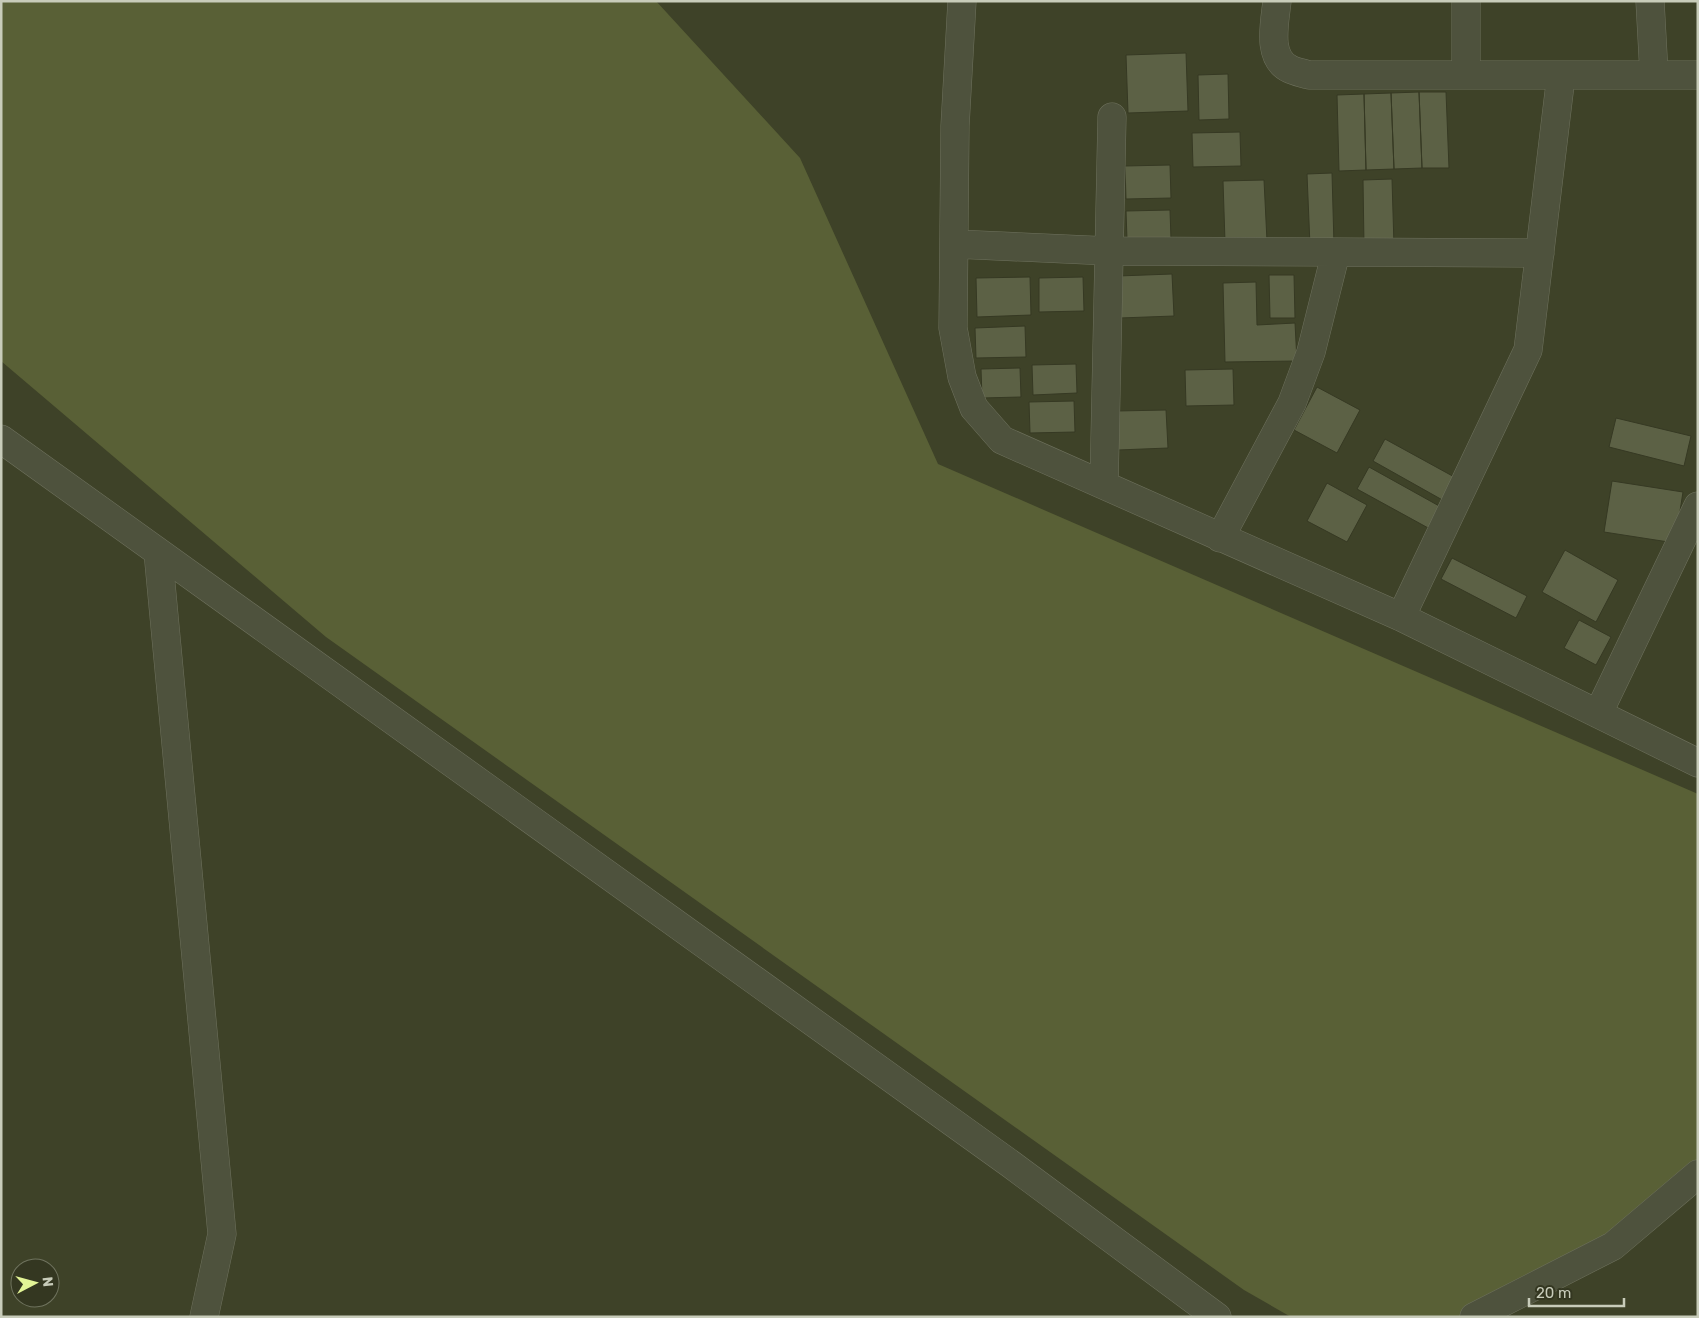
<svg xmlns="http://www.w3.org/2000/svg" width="1699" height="1318" viewBox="0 0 1699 1318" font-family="Rubik,sans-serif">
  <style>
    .water { fill: #596036 }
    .building { fill: #5c6145; stroke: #363923 }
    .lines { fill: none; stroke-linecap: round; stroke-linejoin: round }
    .minor-casing { stroke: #6f725e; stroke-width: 29 }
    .minor { stroke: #4e523d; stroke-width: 28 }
  </style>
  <rect width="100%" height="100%" fill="#3e4228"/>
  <path class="water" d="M1,1H656L800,158L938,464L1698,794V1181L1638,1234L1464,1317H1291L1244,1290L326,637L1,361Z"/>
  <path class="building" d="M1186,53L1188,111L1128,113L1126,55Z
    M1228,74L1229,119L1199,120L1198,75Z
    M1419,92H1446L1449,168H1422Z
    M1419,92L1422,168L1394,169L1391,93Z
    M1391,93L1394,169L1366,170L1364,94Z
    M1364,94L1366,170L1339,171L1337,95Z
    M1240,132L1241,166L1193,167L1192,133Z
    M1170,165L1171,198L1126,199L1125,166Z
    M1332,173L1334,245L1310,246L1307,174Z
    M1392,179L1394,246H1364L1363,180Z
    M1264,180L1267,241L1225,242L1223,181Z
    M1170,210L1171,239L1127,240L1126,211Z
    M1172,274L1174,316L1120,318L1118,276Z
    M1269,275H1294L1295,318H1270Z
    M1030,277L1031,315L977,317L976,278Z
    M1083,277L1084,311L1039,312V278Z
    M1256,282L1257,325L1295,323L1297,361L1225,362L1223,283Z
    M1025,326L1026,357L976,358L975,328Z
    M1076,364L1077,393L1033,395L1032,365Z
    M1020,368L1021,397L982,398L981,369Z
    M1233,369L1234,405L1186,406L1185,370Z
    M1317,387L1360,410L1337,453L1294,430Z
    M1074,401L1075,432L1030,433L1029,402Z
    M1166,410L1168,448L1118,450L1117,411Z
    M1616,418L1691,436L1684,466L1609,447Z
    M1385,439L1458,479L1446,502L1373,461Z
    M1369,467L1441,507L1430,529L1357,489Z
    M1612,481L1683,492L1675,543L1604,532Z
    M1327,483L1367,505L1347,542L1307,521Z
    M1565,550L1618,580L1596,622L1542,592Z
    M1452,558L1527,596L1516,618L1441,579Z
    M1579,620L1611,637L1596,665L1564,648Z"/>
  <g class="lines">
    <defs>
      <path id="minor" d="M962,1L955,126L953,328L962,377L974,408L1002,440L1401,617L1698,763
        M1277,1C1275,22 1266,58 1290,69C1296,72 1303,73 1309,75H1698
        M1466,1V75
        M1650,1L1654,74
        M955,244L1109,251L1336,252
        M1,439L1012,1165L1217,1317
        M1104,485L1112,117
        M1220,538L1292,403L1311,352L1336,252L1540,253
        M158,552L222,1234L204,1317
        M1401,617L1528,350L1561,76
        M1598,714L1698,506
        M1474,1317L1613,1246L1698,1174"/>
    </defs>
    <use href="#minor" class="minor-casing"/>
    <use href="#minor" class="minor"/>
  </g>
  <rect width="1699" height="1318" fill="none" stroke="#c8ccba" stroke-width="5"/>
  <g transform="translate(35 1283) rotate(84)"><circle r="24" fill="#343721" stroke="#6f735e"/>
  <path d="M0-4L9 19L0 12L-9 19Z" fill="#e2f496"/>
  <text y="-8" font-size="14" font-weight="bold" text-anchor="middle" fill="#c8ccba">N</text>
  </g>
  <path d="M1529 1298v8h95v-8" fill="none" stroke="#c8ccba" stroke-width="2.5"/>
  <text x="1536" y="1298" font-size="15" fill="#c8ccba" stroke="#343721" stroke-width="4" paint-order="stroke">20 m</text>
</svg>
